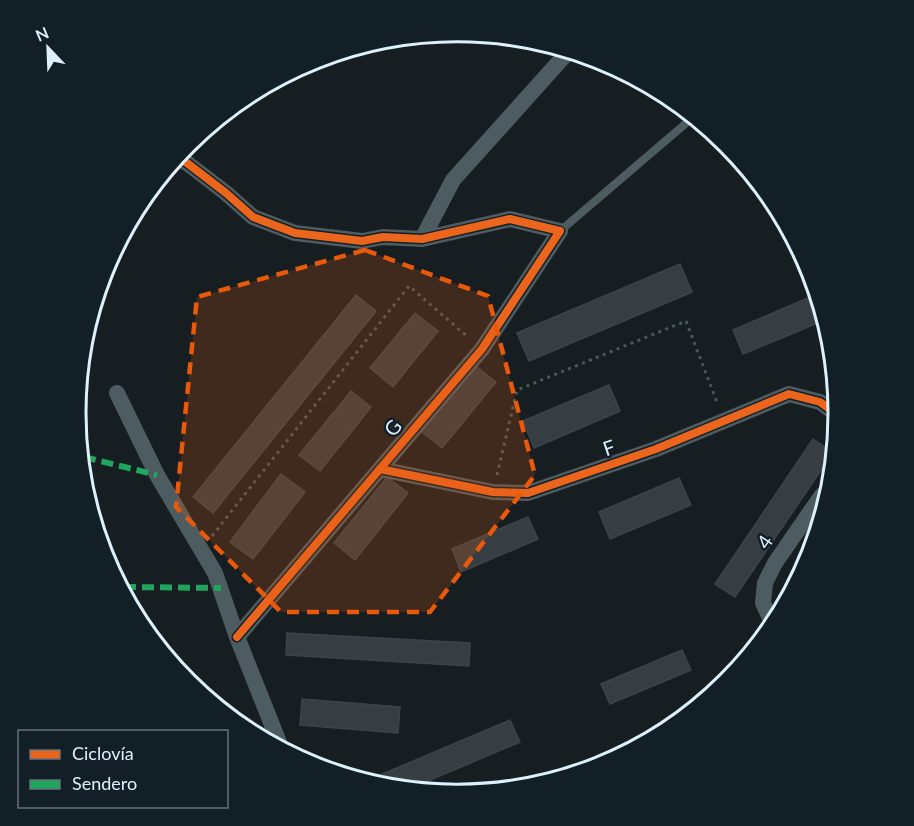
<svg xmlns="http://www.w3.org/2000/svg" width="914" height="826" viewBox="0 0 914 826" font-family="Lato,sans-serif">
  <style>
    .building { fill: #363e43; stroke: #3a454b; stroke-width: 1.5 }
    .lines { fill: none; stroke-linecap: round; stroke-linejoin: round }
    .path { stroke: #475a55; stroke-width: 3; stroke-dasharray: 3 4.5; stroke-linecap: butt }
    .lane { stroke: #4d5c61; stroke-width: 8 }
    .street { stroke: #4d5c61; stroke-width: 16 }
    .quiet { stroke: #20a55d; stroke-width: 6; stroke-dasharray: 12 6; stroke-linecap: butt }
    .cycleway-casing { stroke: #131f26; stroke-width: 11 }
    .cycleway { stroke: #eb651d; stroke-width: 8 }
    .marked { fill: #e8590c; fill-opacity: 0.2; stroke: #e8590c; stroke-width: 4.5; stroke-dasharray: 12 8; stroke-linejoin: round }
    .labels { text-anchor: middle; stroke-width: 5; stroke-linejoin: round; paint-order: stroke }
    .street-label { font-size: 20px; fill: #dcf1fb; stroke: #131f26 }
    .rim { fill: none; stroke: #dcf1fb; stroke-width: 3 }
  </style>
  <rect width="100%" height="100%" fill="#171e22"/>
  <path class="building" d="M680,264L692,292L529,361L517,333Z
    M356,295L376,311L213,513L193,497Z
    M815,295L820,322L743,354L733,330Z
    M415,313L438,331L393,387L370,368Z
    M471,362L496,382L442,448L417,428Z
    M609,385L620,411L534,448L523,421Z
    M351,391L371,407L320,471L299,455Z
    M813,439L831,451L830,457L735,597L715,584Z
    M281,474L305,492L253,559L230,542Z
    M387,477L408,493L355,560L334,543Z
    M679,478L691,505L610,539L599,512Z
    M528,517L538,539L461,572L452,549Z
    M287,633L470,643L469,666L286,655Z
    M682,650L691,670L610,704L601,684Z
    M302,699L400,707L398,733L300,725Z
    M510,720L520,742L416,786L373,778Z"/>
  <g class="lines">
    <path class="path" d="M497,475L517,390L686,321L718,405
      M212,536L409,286L469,338"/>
    <path class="lane" d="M560,231L691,119"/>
    <path class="street" d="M178,158L187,163L226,193L253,217L295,233L362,241L383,237L422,239L510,219L560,231L482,349L237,637
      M422,239L453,180L567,53
      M117,393L157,475L215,573L237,637L280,745
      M380,469L493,492L528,493L656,449L789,394L820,402L838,415
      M770,618L763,603L765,583L775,563L822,495"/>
    <path class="quiet" d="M84,457L157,475
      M124,587L221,588"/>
    <defs>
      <path id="cycleway" d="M178,158L187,163L226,193L253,217L295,233L362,241L383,237L422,239L510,219L560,231L482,349L237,637
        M380,469L493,492L528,493L656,449L789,394L820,402L838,415"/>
    </defs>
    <use href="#cycleway" class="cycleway-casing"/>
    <use href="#cycleway" class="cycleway"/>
  </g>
  <path class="marked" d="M365,250L488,296L535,475L430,612H281L176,507L197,297Z"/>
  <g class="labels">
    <g class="street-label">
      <text transform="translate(393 428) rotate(-50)" y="7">G</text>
      <text transform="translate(609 448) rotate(-19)" y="7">F</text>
      <text transform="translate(765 542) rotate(-56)" y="7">4</text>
    </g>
  </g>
  <path d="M0 0H914V826H0ZM86 413a371 371 0 1 1 742 0a371 371 0 1 1-742 0Z" fill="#131f26" fill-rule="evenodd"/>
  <path class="rim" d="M86 413a371 371 0 1 1 742 0a371 371 0 1 1-742 0Z"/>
  <rect x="18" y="730" width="210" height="78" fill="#131f26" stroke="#63737b" stroke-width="1.5"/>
  <rect x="30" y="750" width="30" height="9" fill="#eb651d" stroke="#63737b" stroke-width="1.5"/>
  <text x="72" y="760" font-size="18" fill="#dcf1fb">Ciclovía</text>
  <rect x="30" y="780" width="30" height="9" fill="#20a55d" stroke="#63737b" stroke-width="1.5"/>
  <text x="72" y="790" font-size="18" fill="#dcf1fb">Sendero</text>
  <g transform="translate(48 48) rotate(337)" stroke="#131f26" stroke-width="4.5" paint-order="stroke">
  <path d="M0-4.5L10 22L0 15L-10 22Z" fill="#dcf1fb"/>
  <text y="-9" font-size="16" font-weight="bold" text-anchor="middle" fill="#dcf1fb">N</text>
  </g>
</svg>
